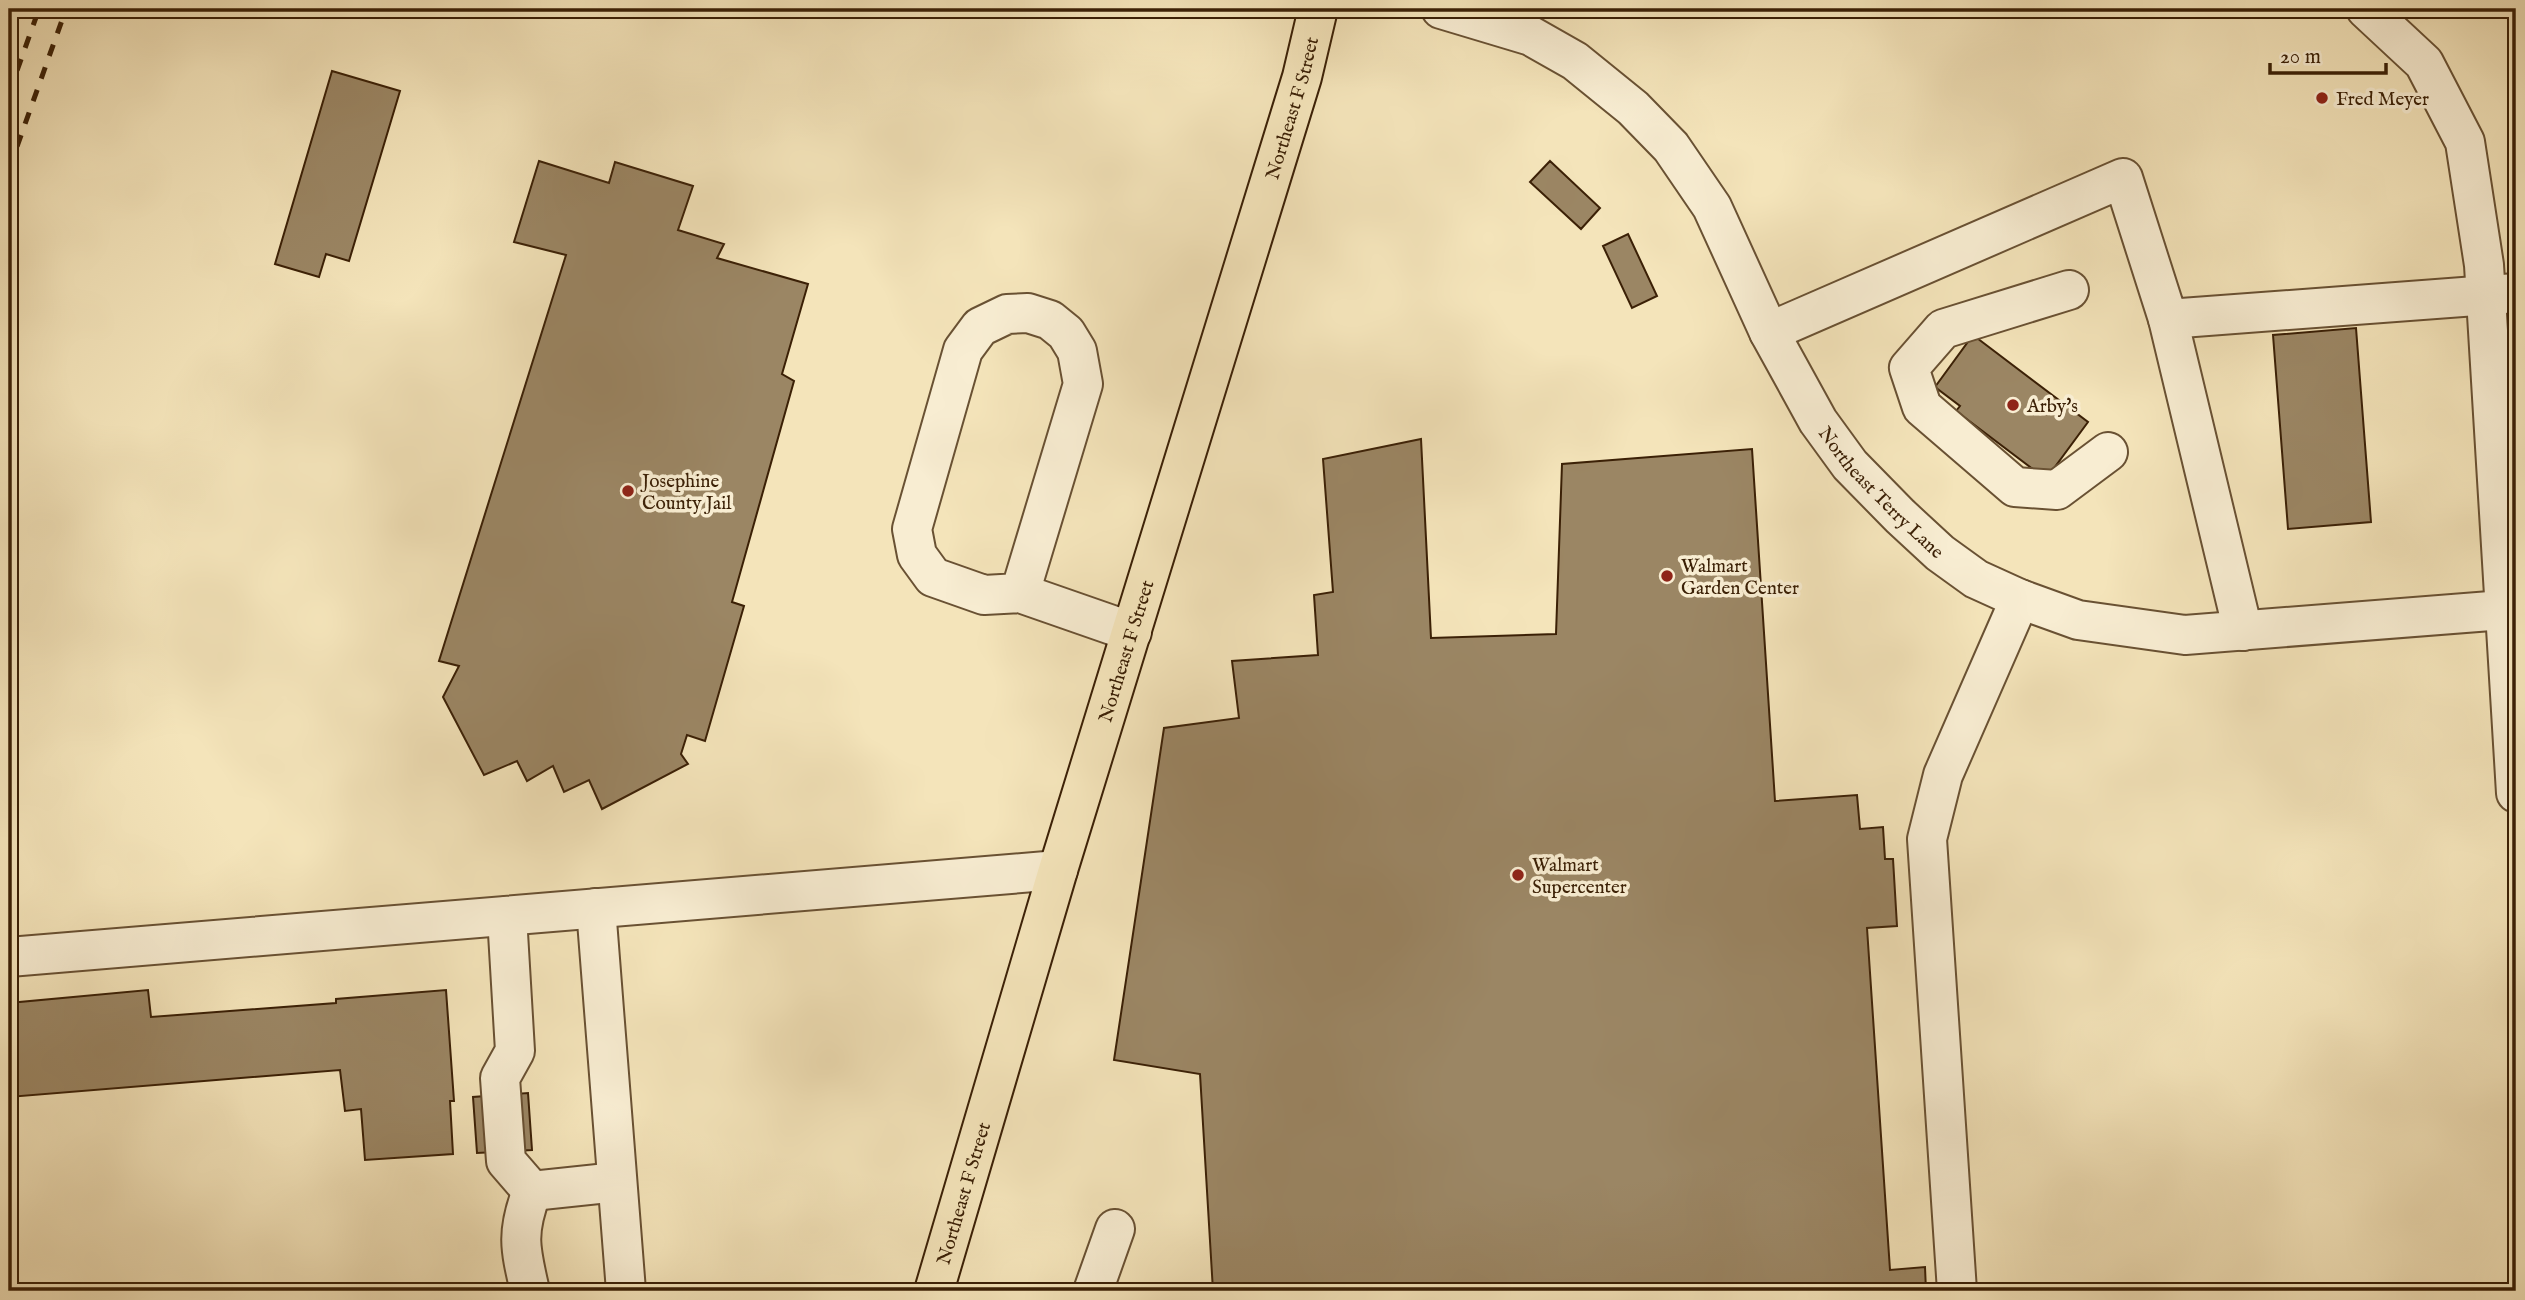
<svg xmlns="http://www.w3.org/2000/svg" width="2525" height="1300" viewBox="0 0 2525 1300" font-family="'IM FELL English',serif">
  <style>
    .building { fill: #9b8664; stroke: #3b2006; stroke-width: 2 }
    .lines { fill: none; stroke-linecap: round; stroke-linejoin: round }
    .minor-casing { stroke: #695133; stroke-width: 42 }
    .major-casing { stroke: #3b2006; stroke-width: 42 }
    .minor { stroke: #f8edd2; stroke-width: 38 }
    .major { stroke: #f4e4ba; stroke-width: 38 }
    .rail { stroke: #3b2006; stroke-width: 5; stroke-dasharray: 12 12; stroke-linecap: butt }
    .poi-dot { fill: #8f2418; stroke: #f8edd2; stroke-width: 2.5 }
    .labels { text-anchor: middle; stroke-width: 7; stroke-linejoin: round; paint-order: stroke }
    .poi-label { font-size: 19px; fill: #3b2006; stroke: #f8edd2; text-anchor: start }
    .street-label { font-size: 19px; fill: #3b2006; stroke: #f8edd2 }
  </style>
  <rect width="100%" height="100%" fill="#f4e4ba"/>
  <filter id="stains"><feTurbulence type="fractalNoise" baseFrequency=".00286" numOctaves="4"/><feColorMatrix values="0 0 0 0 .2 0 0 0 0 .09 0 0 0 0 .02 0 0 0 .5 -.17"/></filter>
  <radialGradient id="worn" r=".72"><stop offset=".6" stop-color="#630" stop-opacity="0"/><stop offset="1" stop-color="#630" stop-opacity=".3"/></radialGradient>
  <path class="building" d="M332,71L400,91L349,261L326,254L319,277L275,264Z
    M539,161L609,183L615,162L693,186L678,230L724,244L717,258L808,284L782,374L794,381L732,602L744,606L705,741L687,735L681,754L688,764L602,809L589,780L564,792L553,766L527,781L517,761L484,775L443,697L459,666L439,661L566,255L514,242Z
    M1550,161L1600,208L1581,229L1530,182Z
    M1628,234L1657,296L1632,308L1603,246Z
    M2356,328L2371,522L2288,529L2273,335Z
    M1973,335L2088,422L2046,479L1956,411L1960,406L1935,387Z
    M1421,439L1431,638L1556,634L1562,464L1752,449L1775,801L1857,795L1860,829L1883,827L1885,859H1893L1897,926L1867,928L1890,1270L1925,1267L1926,1291H1213L1200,1074L1114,1060L1164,728L1239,718L1232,661L1318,655L1314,595L1333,592L1323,459Z
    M148,990L151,1017L336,1003V999L446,990L454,1101H450L453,1154L365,1160L361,1109L345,1111L340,1070L9,1097V1003Z
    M528,1093L532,1150L477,1153L473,1097Z"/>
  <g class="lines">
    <defs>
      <g id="minor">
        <path id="s1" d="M1441,9L1531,36L1575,61L1633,108L1671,147L1712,207L1769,332L1818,421L1850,465L1900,516L1940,553L1976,579L2020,599L2078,620L2185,635L2516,609"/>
        <path d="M2366,9L2424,63L2465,142L2484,265L2516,793"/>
        <path d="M2069,290L1943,329L1909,368L1922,407L2015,487L2057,490L2108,452"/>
        <path d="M2168,319L2243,631"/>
        <path d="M1769,332L2123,178L2168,319L2516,293"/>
        <path d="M1020,593L984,595L933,577L917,555L912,529L963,350L980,327L1007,314L1028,313L1050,320L1066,333L1077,351L1083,384L1020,593L1132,632"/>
        <path d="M596,908L626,1291"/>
        <path d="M507,916L515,1051L500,1078L506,1161L532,1191L617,1182"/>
        <path d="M9,957L1058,870"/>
        <path d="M530,1291C520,1248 516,1233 532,1191"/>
        <path d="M1093,1291L1115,1229"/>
        <path d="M1957,1291L1927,839L1943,775L2020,599"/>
      </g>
      <g id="major">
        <path id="s2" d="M934,1291L1058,870L1302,77L1318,9"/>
      </g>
    </defs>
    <use href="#minor" class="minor-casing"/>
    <use href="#major" class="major-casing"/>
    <use href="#minor" class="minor"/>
    <use href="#major" class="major"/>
    <path class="rail" d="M9,16L11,9
      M9,93L39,9
      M9,169L66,9"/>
  </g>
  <g class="poi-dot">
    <circle cx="2322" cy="98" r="7"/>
    <circle cx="2013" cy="405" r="7"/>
    <circle cx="628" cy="491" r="7"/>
    <circle cx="1667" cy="576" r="7"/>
    <circle cx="1518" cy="875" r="7"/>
  </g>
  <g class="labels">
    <g class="poi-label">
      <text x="2336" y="105">Fred Meyer</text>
      <text x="2027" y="412">Arby's</text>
      <text x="642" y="487">Josephine<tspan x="642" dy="22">County Jail</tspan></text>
      <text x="1681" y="572">Walmart<tspan x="1681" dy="22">Garden Center</tspan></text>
      <text x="1532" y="871">Walmart<tspan x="1532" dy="22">Supercenter</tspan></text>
    </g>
    <g class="street-label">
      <text dy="7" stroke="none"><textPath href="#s2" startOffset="1236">Northeast F Street</textPath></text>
      <text dy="7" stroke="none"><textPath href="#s1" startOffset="681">Northeast Terry Lane</textPath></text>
      <text dy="7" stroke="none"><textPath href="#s2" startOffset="668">Northeast F Street</textPath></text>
      <text dy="7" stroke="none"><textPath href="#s2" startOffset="102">Northeast F Street</textPath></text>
    </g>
  </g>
  <rect width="2525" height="1300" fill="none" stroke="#f4e4ba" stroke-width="35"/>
  <rect x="10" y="10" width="2504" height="1279" fill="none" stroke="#3b2006" stroke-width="3.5"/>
  <rect x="18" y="18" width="2490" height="1265" fill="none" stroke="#3b2006" stroke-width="2"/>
  <path d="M2270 63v10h116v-10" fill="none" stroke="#3b2006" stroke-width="3.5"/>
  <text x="2280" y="63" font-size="21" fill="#3b2006" stroke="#f8edd2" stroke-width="5" paint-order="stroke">20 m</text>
  <rect width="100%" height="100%" filter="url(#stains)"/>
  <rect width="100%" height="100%" fill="url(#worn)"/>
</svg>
